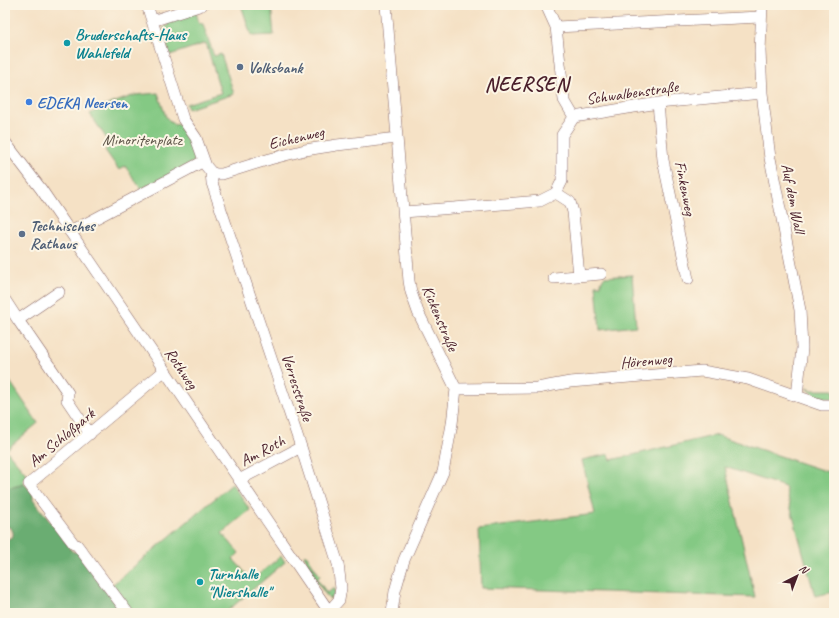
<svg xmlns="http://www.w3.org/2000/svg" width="839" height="618" viewBox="0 0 839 618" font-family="Caveat,sans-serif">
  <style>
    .green { fill: #84c984; stroke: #677458 }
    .forest { fill: #6bad72; stroke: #5a664e }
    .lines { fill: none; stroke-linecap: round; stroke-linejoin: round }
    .street-casing { stroke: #866361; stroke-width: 12 }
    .street { stroke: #fff; stroke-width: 11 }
    .culture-dot { fill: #0f9aa8; stroke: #fcf5e5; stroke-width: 1.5 }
    .service-dot { fill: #5c6f8a; stroke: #fcf5e5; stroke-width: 1.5 }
    .shop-dot { fill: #3f7fe0; stroke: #fcf5e5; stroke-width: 1.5 }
    .labels { text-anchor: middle; stroke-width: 4; stroke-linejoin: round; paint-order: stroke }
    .culture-label { font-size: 16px; font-weight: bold; fill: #0d838f; stroke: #fcf5e5; text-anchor: start }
    .service-label { font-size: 16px; font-weight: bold; fill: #4e5e75; stroke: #fcf5e5; text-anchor: start }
    .street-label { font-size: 16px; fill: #4a1f2b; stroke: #fcf5e5 }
    .shop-label { font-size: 16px; font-weight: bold; fill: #366cbe; stroke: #fcf5e5; text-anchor: start }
    .park-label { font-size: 16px; fill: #5b5246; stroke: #fcf5e5 }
    .district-label { font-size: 20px; font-weight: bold; letter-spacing: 1px; fill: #4a1f2b; stroke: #fcf5e5 }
  </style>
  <rect width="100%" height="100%" fill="#fcf5e5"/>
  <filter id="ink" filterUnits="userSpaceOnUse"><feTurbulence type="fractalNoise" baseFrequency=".025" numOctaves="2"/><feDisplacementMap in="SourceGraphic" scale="8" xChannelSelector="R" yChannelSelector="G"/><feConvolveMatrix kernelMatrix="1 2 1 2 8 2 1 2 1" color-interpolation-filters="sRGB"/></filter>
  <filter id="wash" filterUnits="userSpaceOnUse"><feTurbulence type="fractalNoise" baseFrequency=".012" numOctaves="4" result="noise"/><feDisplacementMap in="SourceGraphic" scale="16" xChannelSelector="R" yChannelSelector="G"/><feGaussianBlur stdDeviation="0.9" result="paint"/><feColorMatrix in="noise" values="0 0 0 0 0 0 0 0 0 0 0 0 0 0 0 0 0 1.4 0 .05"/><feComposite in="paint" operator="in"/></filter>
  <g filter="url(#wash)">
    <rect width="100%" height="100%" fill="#f5e1c5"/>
    <path class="green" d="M241,5H271L274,35L253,36L251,35Z
      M196,12L199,23L203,24L214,56L221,54L234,94L188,109L186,104L221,93L206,43L170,55L163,32L164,28L168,25L167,22Z
      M158,93L166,117L174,125L178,124L187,134L196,157L194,162L141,189L125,166L119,170L105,150L111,145L90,114L102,107L135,95Z
      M632,275L636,326L600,330L596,285H601V282L604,277Z
      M5,374L38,423L6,450L28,476L23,480L25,484L5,489Z
      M806,388L812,390H834V399L817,397Z
      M717,435L834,474V592L815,596L785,487L725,467L755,597L481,588L479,529L595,514L582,460L609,454L611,460Z
      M232,484L250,510L222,533L239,553L233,559L252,580L281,556L285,562L225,613H133L112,585Z
      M306,554L320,576L317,579L327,593L334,588L335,596L329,599L314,578L304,555Z"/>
    <path class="forest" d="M25,484L33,494V499L73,552H77L119,608L113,613H5V541L13,536C14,531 11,527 5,526V489Z"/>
  </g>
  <g filter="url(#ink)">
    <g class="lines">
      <defs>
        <path id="street" d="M147,5L183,119L196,138L206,166L211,172L216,174H222L270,159L305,150L337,145L397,138
          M386,5L409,281L411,292L418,312L456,389L452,424L443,472L404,560L395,591L392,613
          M546,5L556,27L564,100L574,117
          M762,5L760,51L762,93L770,158L800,310L802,348L797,396
          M152,21L202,5
          M556,27L760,17
          M658,103L663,160L688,279
          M5,142L41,189L330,613
          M211,172L212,183L301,447L338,564L341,588L339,600L329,611
          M556,193L570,202L573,212L579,276
          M404,212L540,201L556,193L562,181V135L574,117L658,103L762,93
          M70,232L204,161
          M554,278L601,274
          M59,292L18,320L68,393L67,400L90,434
          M5,300L18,320
          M456,389L537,388L570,382L702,371L748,379L822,405H834
          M239,480L301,447
          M128,613L77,545L74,544L29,484L164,371"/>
      </defs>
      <use href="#street" class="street-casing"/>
      <use href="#street" class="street"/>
    </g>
  </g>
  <g class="culture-dot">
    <circle cx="67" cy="43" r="4"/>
    <circle cx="200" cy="582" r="4"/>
  </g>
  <g class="service-dot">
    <circle cx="240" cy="67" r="4"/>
    <circle cx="22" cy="234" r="4"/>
  </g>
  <circle class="shop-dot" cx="29" cy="102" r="4"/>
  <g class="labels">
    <g class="culture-label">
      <text x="75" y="40">Bruderschafts-Haus<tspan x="75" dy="18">Wahlefeld</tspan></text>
      <text x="208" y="579">Turnhalle<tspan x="208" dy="18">"Niershalle"</tspan></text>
    </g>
    <g class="service-label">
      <text x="248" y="73">Volksbank</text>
      <text x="30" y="231">Technisches<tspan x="30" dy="18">Rathaus</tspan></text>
    </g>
    <g class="street-label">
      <text transform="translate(632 92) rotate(-8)" y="6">Schwalbenstraße</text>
      <text transform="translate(296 137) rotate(-13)" y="6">Eichenweg</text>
      <text transform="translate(686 188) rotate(79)" y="6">Finkenweg</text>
      <text transform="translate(794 198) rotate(79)" y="6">Auf dem Wall</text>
      <text transform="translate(441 318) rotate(67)" y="6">Kickenstraße</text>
      <text transform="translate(646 360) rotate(-5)" y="6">Hörenweg</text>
      <text transform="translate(182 368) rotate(56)" y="6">Rothweg</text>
      <text transform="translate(298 387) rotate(72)" y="6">Verresstraße</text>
      <text transform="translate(61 437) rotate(-40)" y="6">Am Schloßpark</text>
      <text transform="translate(262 450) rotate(-28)" y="6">Am Roth</text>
    </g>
    <g class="shop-label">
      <text x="37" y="108">EDEKA Neersen</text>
    </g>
    <g class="park-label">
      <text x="142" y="145">Minoritenplatz</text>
    </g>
    <g class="district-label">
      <text x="527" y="91">NEERSEN</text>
    </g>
  </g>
  <rect width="839" height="618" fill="none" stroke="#fcf5e5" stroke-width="20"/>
  <g transform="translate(797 576) rotate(42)" stroke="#fcf5e5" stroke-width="3" paint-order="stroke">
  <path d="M0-3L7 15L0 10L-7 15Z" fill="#4a1f2b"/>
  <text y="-6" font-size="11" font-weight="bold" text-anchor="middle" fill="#4a1f2b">N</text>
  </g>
</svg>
